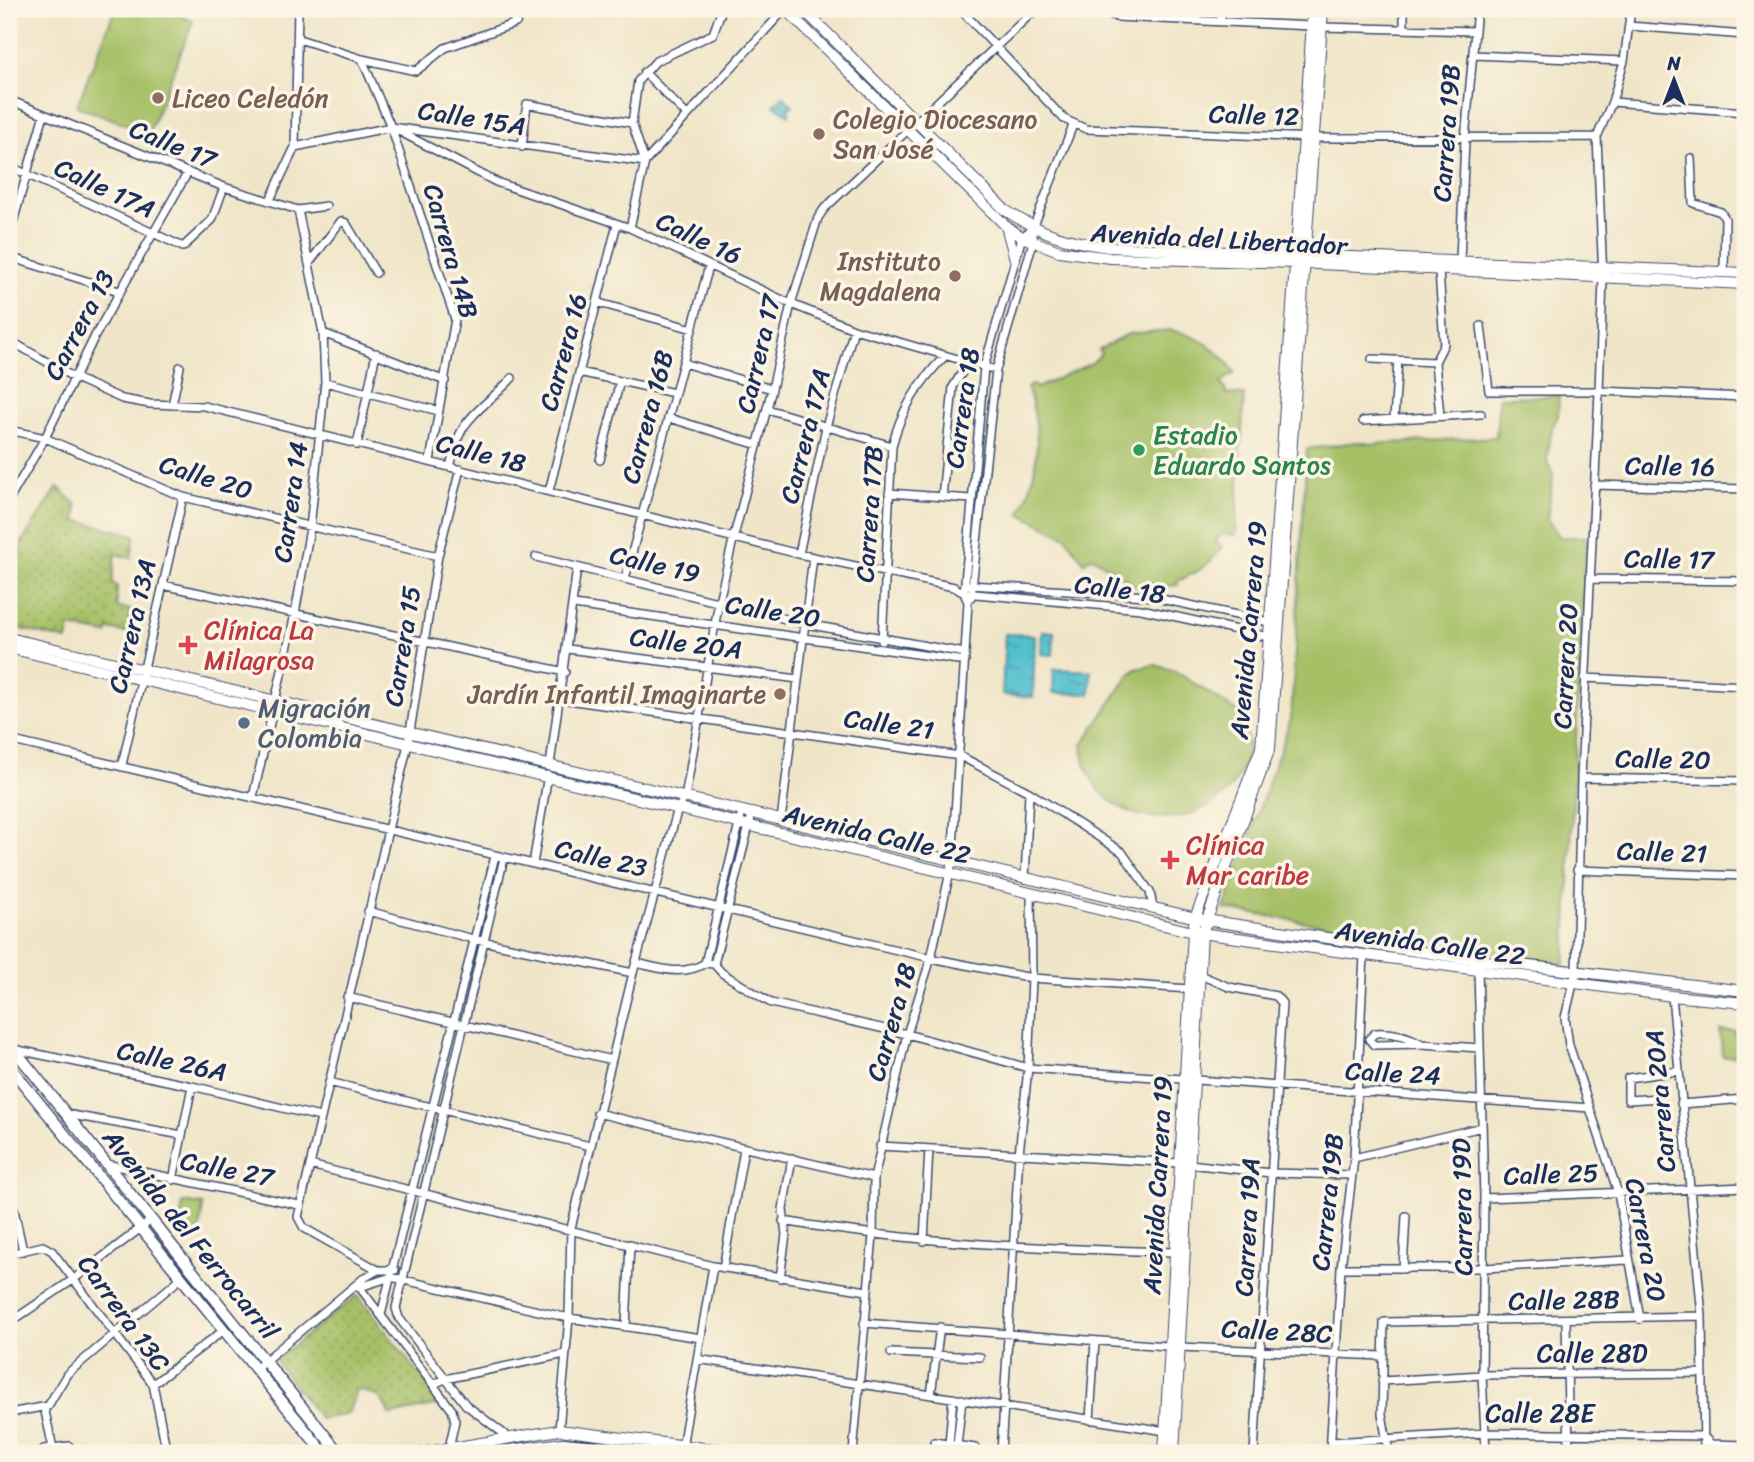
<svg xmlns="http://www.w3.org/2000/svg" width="1754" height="1462" viewBox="0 0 1754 1462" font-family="Sriracha,sans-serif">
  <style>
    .green { fill: url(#green-dots); stroke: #607862; stroke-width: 2 }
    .pitch { fill: #a6c066; stroke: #607862; stroke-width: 2 }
    .water { fill: url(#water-ripples); stroke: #377896; stroke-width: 2 }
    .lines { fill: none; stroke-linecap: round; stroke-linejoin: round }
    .street-casing { stroke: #3b4a6e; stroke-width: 10 }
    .secondary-casing { stroke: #3b4a6e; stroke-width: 12 }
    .primary-casing { stroke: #3b4a6e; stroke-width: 13 }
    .street { stroke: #fff; stroke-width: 7 }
    .secondary { stroke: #fff; stroke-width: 10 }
    .primary { stroke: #fff; stroke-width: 10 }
    .education-dot { fill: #8d6e63; stroke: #fcf5e5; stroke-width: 2.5 }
    .leisure-dot { fill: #2e9e5b; stroke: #fcf5e5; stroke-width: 2.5 }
    .health-dot { fill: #e0444e; stroke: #fcf5e5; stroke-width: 2.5 }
    .service-dot { fill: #5c6f8a; stroke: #fcf5e5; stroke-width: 2.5 }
    .labels { text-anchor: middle; stroke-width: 7; stroke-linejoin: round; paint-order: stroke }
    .education-label { font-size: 26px; fill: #785e54; stroke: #fcf5e5; text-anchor: start }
    .street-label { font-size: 26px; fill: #1b2f5e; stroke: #fcf5e5 }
    .leisure-label { font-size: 26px; fill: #27864d; stroke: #fcf5e5; text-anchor: start }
    .health-label { font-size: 26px; fill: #be3a42; stroke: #fcf5e5; text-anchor: start }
    .service-label { font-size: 26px; fill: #4e5e75; stroke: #fcf5e5; text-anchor: start }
  </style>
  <defs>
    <pattern id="green-dots" width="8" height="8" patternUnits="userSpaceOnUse" patternTransform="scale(1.75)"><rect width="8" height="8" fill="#a6c066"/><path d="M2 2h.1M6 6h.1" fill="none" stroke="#869c57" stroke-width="1.8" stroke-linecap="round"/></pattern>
    <pattern id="water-ripples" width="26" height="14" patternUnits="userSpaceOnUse" patternTransform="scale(1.75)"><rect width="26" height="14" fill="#53c0cd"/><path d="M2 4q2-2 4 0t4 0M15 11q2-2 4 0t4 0" fill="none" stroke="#449caa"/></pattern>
  </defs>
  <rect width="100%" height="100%" fill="#fcf5e5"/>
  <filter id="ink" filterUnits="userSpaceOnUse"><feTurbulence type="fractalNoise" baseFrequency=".0143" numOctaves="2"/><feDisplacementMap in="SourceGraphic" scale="14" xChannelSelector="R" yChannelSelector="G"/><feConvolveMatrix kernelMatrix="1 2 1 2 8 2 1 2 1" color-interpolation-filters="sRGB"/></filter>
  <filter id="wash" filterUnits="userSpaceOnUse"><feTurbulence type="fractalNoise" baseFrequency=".00686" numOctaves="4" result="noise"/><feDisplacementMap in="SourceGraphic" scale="28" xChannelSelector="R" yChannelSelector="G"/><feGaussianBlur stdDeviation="1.57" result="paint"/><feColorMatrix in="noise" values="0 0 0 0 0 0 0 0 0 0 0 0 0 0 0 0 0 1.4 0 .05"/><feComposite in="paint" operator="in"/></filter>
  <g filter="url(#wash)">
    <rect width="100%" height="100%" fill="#f0e5c8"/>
    <path class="green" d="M58,487L77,505L76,520L135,535L131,558L115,554L112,583L117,586V607L131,610L127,633L109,629L107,634L70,627L67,640L9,626V596L20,545Z
      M358,1295L442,1404L391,1415L380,1397L357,1389L348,1414L320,1419L275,1360Z"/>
    <path class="pitch" d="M115,9H162L193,21L149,133L77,106Z
      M1170,330C1198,336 1219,348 1235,373L1221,382L1227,394L1244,395L1236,535L1222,534L1215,542L1223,547C1210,564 1197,573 1177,581L1178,585L1157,588L1156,584H1144L1143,588L1128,584L1129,581L1093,557L1084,562L1065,536L1020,514C1039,474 1043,430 1027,388L1032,385L1037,388L1092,363L1101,354L1099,350L1128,334Z
      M1559,396L1558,416L1552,427L1547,460L1553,476L1547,519L1560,537H1586L1565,964L1224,909L1291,719L1307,449L1356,442L1373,444L1496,437L1499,397Z
      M1155,665L1175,671L1244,716C1245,727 1249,742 1247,753C1228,841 1089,840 1082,745L1128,677L1136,669Z
      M1720,1031H1735L1738,1056L1723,1057Z
      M183,1202L203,1205L199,1238L179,1236Z"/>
    <path class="water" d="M783,96L793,106L789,107V115L774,105Z
      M1042,631L1054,632L1053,655L1041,654Z
      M1005,634L1035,635L1033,697L1002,695Z
      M1054,669L1091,671L1090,694L1053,693Z"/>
  </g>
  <g filter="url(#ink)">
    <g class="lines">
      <defs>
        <path id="street" d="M960,9L1064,119L1086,129L1316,138L1597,137
          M1101,9L1116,17L1312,26
          M1404,9V29
          M1631,9L1624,61L1612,102L1597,137L1603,279L1599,391L1581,778L1576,971L1565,1018L1569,1045L1618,1193L1640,1319
          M1221,21V9
          M1629,26L1745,35
          M1322,27L1475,31
          M299,39L362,59L416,71L445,48L516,23L520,9
          M1473,55L1624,61
          M362,59L391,127L455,319L430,461
          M644,72L687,115
          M9,100L224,187L298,210L326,206
          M1612,102L1745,112
          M391,127L496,182L630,228L791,304L854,329L996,370
          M295,147L391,127L645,162L785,9
          M522,147L527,104L632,123
          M1691,158L1693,203L1721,212L1725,219L1724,272
          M9,166L183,247L212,220L224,187
          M270,200L295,147L298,9
          M630,228L645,162L632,123L638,81L656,61L713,34L722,9
          M9,236L44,114
          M9,257L119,291
          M1460,261L1465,139L1477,9
          M310,262L341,221L346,223L376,273
          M1439,271L1444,344L1435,362L1440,416
          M599,303L693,329
          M1481,326L1489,391H1599L1745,397
          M323,333L445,381
          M9,340L73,377L122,399L150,404L204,406L799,554L954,587L964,593L1141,609L1273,638
          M1372,359L1435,362
          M683,363L772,389
          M579,372L674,393
          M325,382L439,411
          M172,405L180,367
          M767,409L892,446
          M669,418L758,445
          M1394,419L1398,360
          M1363,421L1481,414
          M9,430L45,438L183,497L438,556
          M357,445L376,353
          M600,460L620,381
          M450,467C453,456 455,444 460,434C468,415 497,395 512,378
          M1594,485L1745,489
          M549,491L617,224
          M889,493L971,499
          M942,497L953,387L968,363
          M9,500L45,438L95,336L188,172
          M799,554L826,427L854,329
          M536,557L806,624L965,653
          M625,579L709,266
          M1591,579L1745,581
          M163,585L565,672
          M970,585L1147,596L1274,623
          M971,597L996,370L1033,242V228L1073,125
          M574,605L965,661
          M882,641L892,446C901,410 918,384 944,357
          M568,649L798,679
          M1585,678L1745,686
          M561,699L960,756L1029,792L1122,852L1150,892L1153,908
          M9,740L931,958L1032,978L1189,989
          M122,765L183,497
          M550,765L577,568
          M1581,778L1745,781
          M253,797L295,614L310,528L325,382L323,333L298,210
          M781,821L813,557
          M504,858L396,1308L399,1318L466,1405L508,1437
          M533,864L548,775
          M1577,870L1745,876
          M1025,879L1029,792
          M368,911L473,939L633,973
          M636,963C660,968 683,977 705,963L714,964L722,973L771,1003L907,1034L1028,1068L1590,1108
          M705,963L742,812
          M714,964L752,814
          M1478,968L1484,1198L1482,1375L1486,1453
          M1200,975L1229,987L1276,996L1282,1003L1254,1453
          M1672,996L1702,1316L1704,1453
          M347,997L612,1060
          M1422,1044C1407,1035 1393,1032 1375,1033L1369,1039L1374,1045L1422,1044L1479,1048
          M13,1049L192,1086L320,1117
          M329,1082L590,1146
          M1661,1098L1628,1100V1078L1678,1071
          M1681,1104L1745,1099
          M597,1113L874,1178
          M66,1114L182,1135
          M880,1146L1180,1163
          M1354,1158L1482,1127
          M106,1164L299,1205
          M1189,1164L1271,1173L1351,1175
          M310,1165L713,1266L867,1291
          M173,1180L192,1086
          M9,1187L23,1251
          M1484,1198L1745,1187
          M783,1221C914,1243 1043,1249 1175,1252
          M924,1241L929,1149
          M9,1254L43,1246L52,1251L153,1384L167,1453
          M723,1268L744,1149
          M1341,1268H1484L1628,1260
          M1403,1269L1406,1216
          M378,1270L304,1228L298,1217L408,744L438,556L460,469
          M780,1278L786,1235L783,1209L792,1158
          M358,1285L452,1410L455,1421L449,1448
          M360,1287L391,1277L569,1318L701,1338
          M381,1315L495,856
          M1566,1321L1569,1453
          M9,1323L74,1279L150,1221
          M864,1323L1180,1347L1382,1356
          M626,1327L630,1244
          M891,1353L980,1357
          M697,1359L1166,1431
          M261,1364L364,1278L378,1270H395
          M1382,1381L1482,1375L1703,1373
          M153,1384L224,1330
          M434,1384L445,1379L565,1354
          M931,1395L940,1327
          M44,1407L53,1448
          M9,1413L48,1406L67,1374L181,1278
          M1090,1420L1095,1341
          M559,1430L569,1318L571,1228L633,973L678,808L685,798L719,601L734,536L772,389L791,304L818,218L824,209L1036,9
          M934,1442L975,1448
          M1331,1442L1485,1433L1703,1436L1711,1444L1745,1445
          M949,1444L953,1398
          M957,1445L962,1399
          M44,1449L69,1446
          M681,1453L713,1266
          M853,1453L873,1236L874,1178L907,1034L931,958L952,863L965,653L968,602L964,593L984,367L1022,237L1033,228
          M1001,1453L1019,1154L1028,1068L1032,978L1031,893
          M1330,1453L1341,1268L1354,1158L1364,955
          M1389,1453L1382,1414L1384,1322L1702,1316"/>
        <path id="secondary" d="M785,9L1006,226L1022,237L1059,251L1110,258L1297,263L1745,284
          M803,9L1005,210C1042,234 1065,241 1108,247L1745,273
          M1006,226L1015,259
          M9,638L1205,920L1478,960L1745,991
          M9,648L1193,932L1672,996L1745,1003
          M421,1453L559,1430L744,1453
          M487,1453L563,1443L665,1453
          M1164,1453L1193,932L1195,918L1261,748L1313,9
          M1174,1453L1202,933L1270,748L1323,9"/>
        <path id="primary" d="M9,1043L339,1453
          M9,1066L324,1453"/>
      </defs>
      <use href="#street" class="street-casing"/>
      <use href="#secondary" class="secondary-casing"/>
      <use href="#primary" class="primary-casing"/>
      <use href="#street" class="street"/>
      <use href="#secondary" class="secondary"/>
      <use href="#primary" class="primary"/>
    </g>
  </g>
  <g class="education-dot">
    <circle cx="158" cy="98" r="7"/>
    <circle cx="819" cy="134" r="7"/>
    <circle cx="955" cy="276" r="7"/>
    <circle cx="780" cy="694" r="7"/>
  </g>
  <circle class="leisure-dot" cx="1139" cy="450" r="7"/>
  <g class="health-dot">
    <path d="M184.5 634.5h7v7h7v7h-7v7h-7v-7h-7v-7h7z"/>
    <path d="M1166.5 849.5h7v7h7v7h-7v7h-7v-7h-7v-7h7z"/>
  </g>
  <circle class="service-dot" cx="244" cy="723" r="7"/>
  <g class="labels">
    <g class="education-label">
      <text x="172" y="107">Liceo Celedón</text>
      <text x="833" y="128">Colegio Diocesano<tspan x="833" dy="30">San José</tspan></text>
      <text x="941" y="270" text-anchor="end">Instituto<tspan x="941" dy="30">Magdalena</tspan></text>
      <text x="766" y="703" text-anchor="end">Jardín Infantil Imaginarte</text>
    </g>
    <g class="street-label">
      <text transform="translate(1254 115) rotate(2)" y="9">Calle 12</text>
      <text transform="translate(472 118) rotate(9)" y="9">Calle 15A</text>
      <text transform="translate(1446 133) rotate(-86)" y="9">Carrera 19B</text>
      <text transform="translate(173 144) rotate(22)" y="9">Calle 17</text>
      <text transform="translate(105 188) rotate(25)" y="9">Calle 17A</text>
      <text transform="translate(699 238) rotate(25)" y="9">Calle 16</text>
      <text transform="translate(1219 239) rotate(3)" y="9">Avenida del Libertador</text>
      <text transform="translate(451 251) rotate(74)" y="9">Carrera 14B</text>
      <text transform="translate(79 325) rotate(-62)" y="9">Carrera 13</text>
      <text transform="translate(563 352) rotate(-75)" y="9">Carrera 16</text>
      <text transform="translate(758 354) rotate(-77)" y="9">Carrera 17</text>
      <text transform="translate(962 408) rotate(-82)" y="9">Carrera 18</text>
      <text transform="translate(647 417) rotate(-75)" y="9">Carrera 16B</text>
      <text transform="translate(805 436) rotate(-76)" y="9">Carrera 17A</text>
      <text transform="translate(481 453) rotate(14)" y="9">Calle 18</text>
      <text transform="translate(1670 466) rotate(1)" y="9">Calle 16</text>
      <text transform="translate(206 477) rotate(17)" y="9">Calle 20</text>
      <text transform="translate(290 502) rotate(-82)" y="9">Carrera 14</text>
      <text transform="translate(869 514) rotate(-86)" y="9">Carrera 17B</text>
      <text transform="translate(1669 559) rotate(1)" y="9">Calle 17</text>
      <text transform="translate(655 564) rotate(13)" y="9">Calle 19</text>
      <text transform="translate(1120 589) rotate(7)" y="9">Calle 18</text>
      <text transform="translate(773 611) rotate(9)" y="9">Calle 20</text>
      <text transform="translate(132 626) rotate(-77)" y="9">Carrera 13A</text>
      <text transform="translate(1248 630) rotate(-85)" y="9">Avenida Carrera 19</text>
      <text transform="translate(686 643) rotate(7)" y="9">Calle 20A</text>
      <text transform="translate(402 646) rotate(-81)" y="9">Carrera 15</text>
      <text transform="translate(1565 666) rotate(-87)" y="9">Carrera 20</text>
      <text transform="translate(889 724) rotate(8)" y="9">Calle 21</text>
      <text transform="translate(1663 759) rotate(1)" y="9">Calle 20</text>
      <text transform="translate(877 834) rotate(13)" y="9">Avenida Calle 22</text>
      <text transform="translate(1662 852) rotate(2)" y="9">Calle 21</text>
      <text transform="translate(601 858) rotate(13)" y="9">Calle 23</text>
      <text transform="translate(1430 943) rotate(8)" y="9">Avenida Calle 22</text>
      <text transform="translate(891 1022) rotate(-74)" y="9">Carrera 18</text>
      <text transform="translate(172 1061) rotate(12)" y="9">Calle 26A</text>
      <text transform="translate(1393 1073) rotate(3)" y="9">Calle 24</text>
      <text transform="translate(1660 1101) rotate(-95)" y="9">Carrera 20A</text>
      <text transform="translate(227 1169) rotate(11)" y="9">Calle 27</text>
      <text transform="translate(1551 1174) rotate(-2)" y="9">Calle 25</text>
      <text transform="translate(1157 1185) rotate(-87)" y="9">Avenida Carrera 19</text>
      <text transform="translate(1327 1202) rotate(-84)" y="9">Carrera 19B</text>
      <text transform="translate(1462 1207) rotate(-91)" y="9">Carrera 19D</text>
      <text transform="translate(1247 1227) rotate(-87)" y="9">Carrera 19A</text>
      <text transform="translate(191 1234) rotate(51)" y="9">Avenida del Ferrocarril</text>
      <text transform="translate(1646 1240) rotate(79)" y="9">Carrera 20</text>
      <text transform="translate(1564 1300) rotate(-1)" y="9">Calle 28B</text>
      <text transform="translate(124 1313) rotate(54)" y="9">Carrera 13C</text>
      <text transform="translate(1277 1331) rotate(3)" y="9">Calle 28C</text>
      <text x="1592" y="1362">Calle 28D</text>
      <text x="1540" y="1422">Calle 28E</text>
    </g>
    <g class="leisure-label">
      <text x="1153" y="444">Estadio<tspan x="1153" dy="30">Eduardo Santos</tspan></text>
    </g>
    <g class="health-label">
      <text x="204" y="639">Clínica La<tspan x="204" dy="30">Milagrosa</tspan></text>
      <text x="1186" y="854">Clínica<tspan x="1186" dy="30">Mar caribe</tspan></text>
    </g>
    <g class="service-label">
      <text x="258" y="717">Migración<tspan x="258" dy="30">Colombia</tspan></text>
    </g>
  </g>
  <rect width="1754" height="1462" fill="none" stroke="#fcf5e5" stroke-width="35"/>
  <g transform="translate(1674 80)" stroke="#fcf5e5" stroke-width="5" paint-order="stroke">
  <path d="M0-5L12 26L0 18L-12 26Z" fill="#1b2f5e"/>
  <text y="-10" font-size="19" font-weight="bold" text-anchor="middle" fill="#1b2f5e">N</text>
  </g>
</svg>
